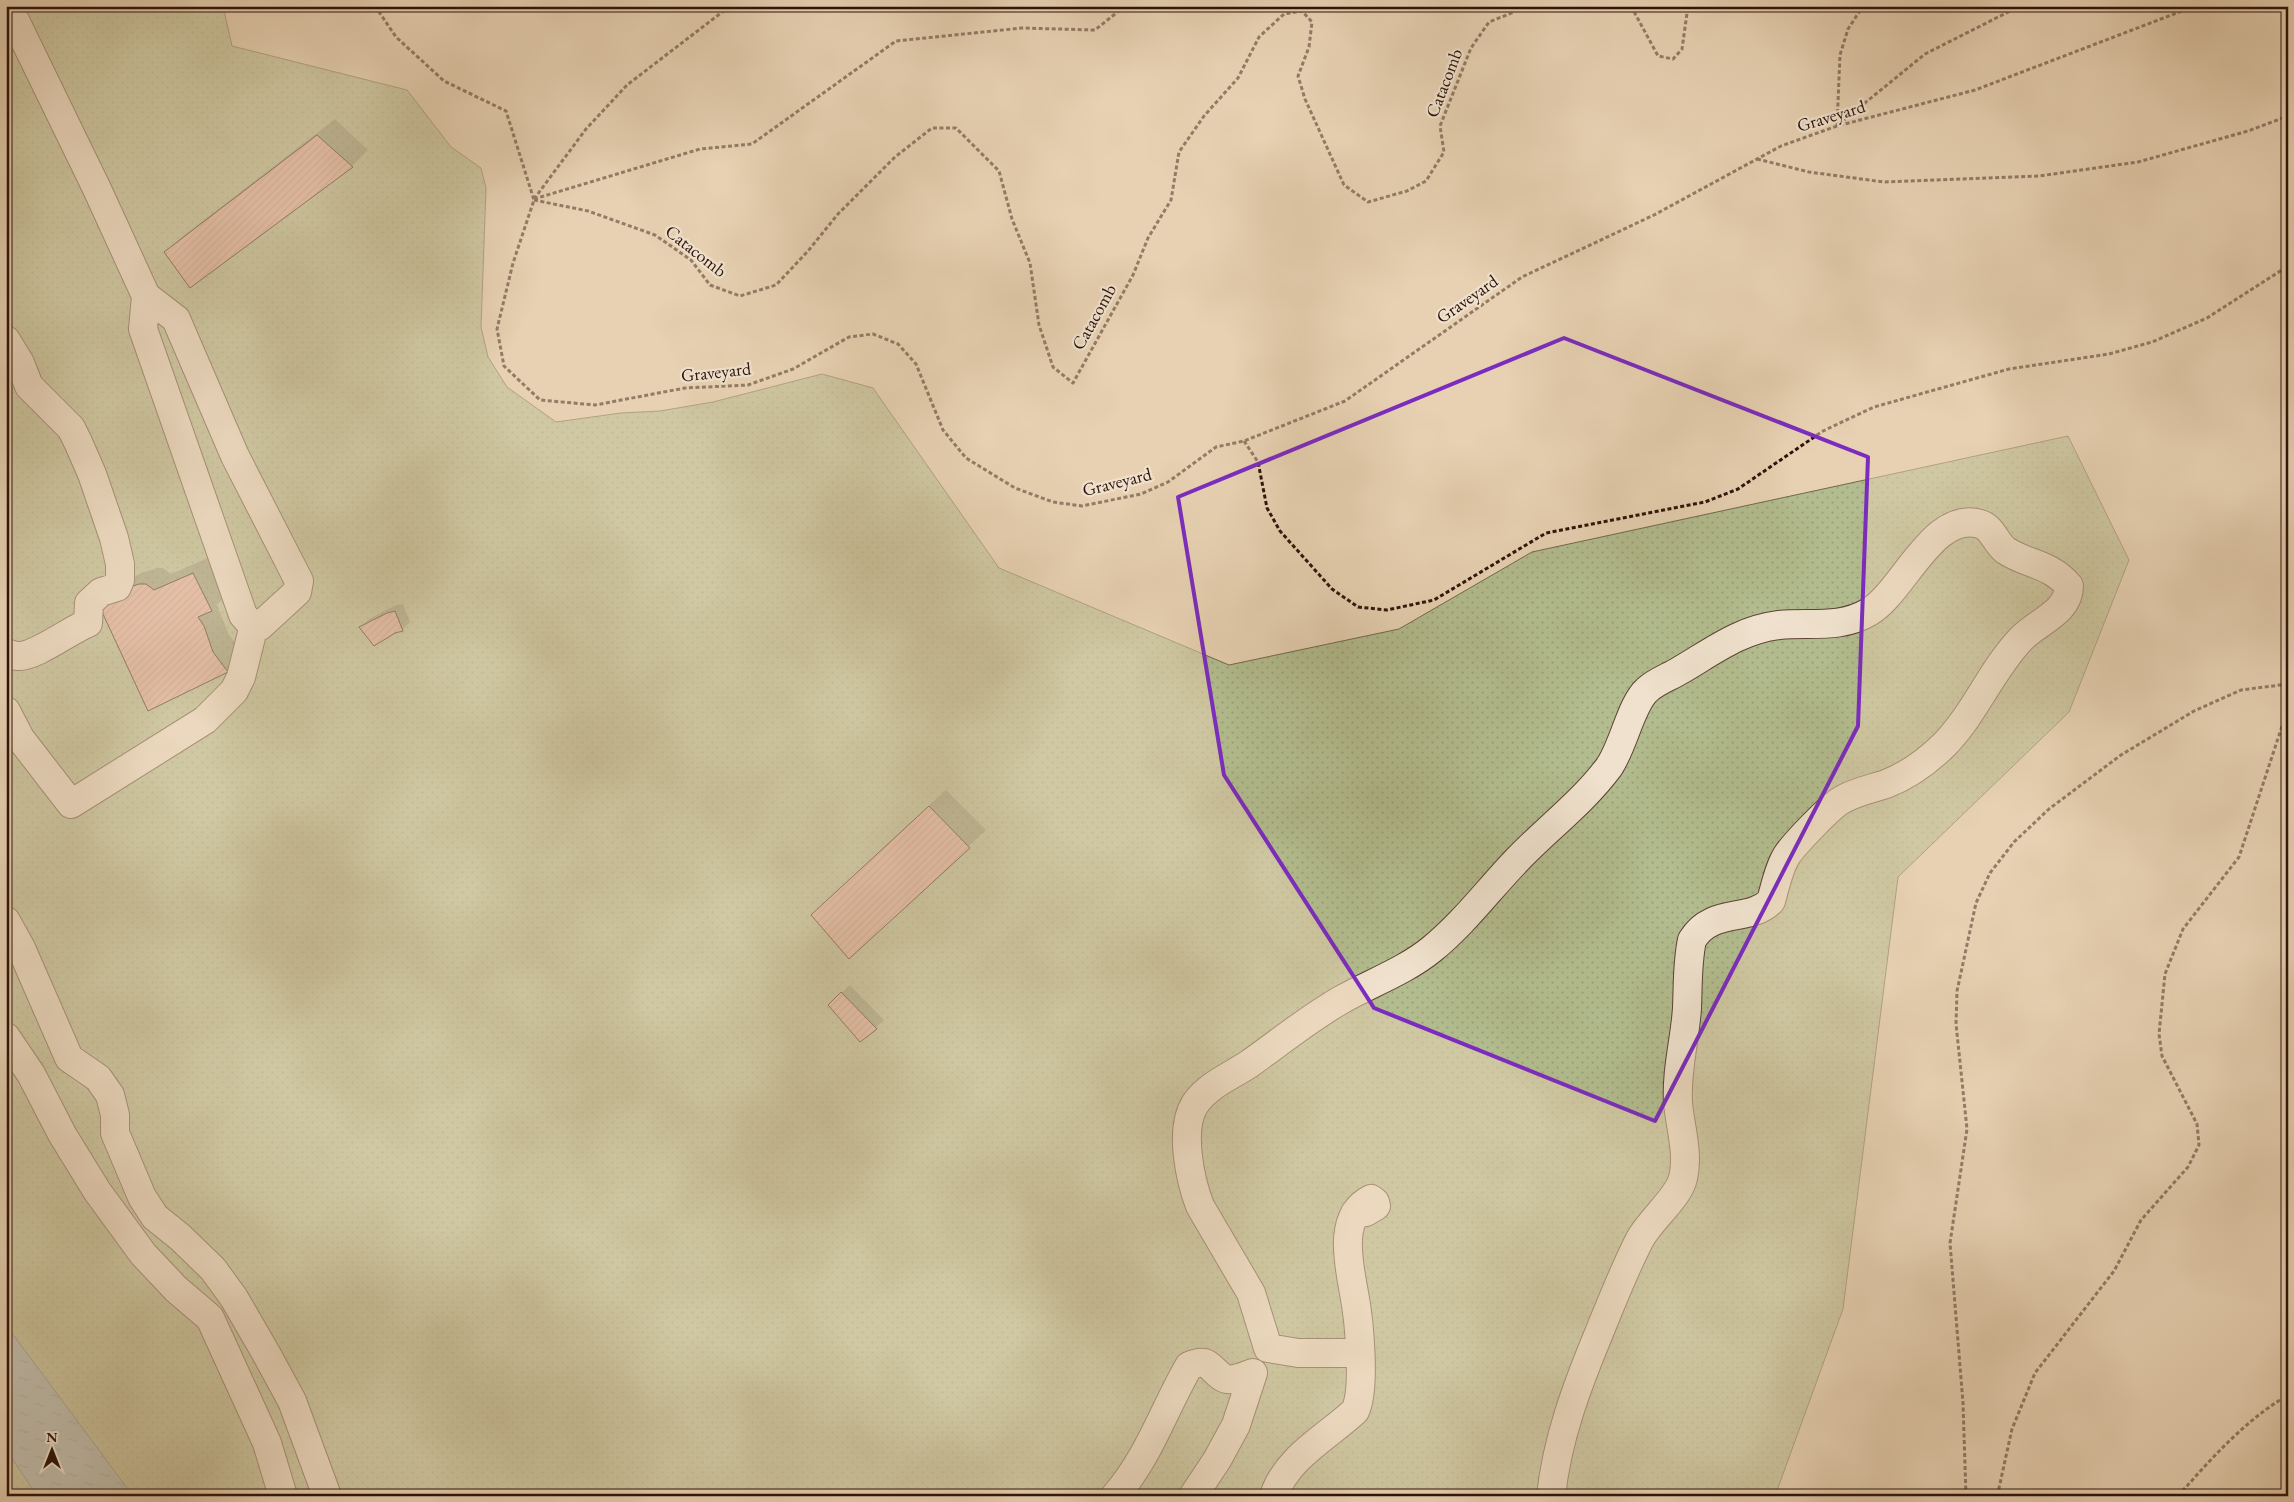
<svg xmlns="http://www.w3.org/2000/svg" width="2294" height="1502" viewBox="0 0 2294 1502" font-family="'EB Garamond',serif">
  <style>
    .grass { fill: url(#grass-dots); stroke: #70684c }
    .water { fill: url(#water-ripples); stroke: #707472 }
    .shadow { fill: #0003 }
    .building { fill: url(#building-hatch); stroke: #2d1309 }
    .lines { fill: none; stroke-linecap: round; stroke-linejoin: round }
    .minor-casing { stroke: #5c4233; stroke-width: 30 }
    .path { stroke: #2d1309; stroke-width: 3; stroke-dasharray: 4 2.5; stroke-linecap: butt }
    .minor { stroke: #efe1cd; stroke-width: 28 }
    .marked { fill: none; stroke: #7b2cbf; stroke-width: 4; stroke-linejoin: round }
    .labels { text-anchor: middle; stroke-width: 4.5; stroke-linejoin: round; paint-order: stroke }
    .street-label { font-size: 18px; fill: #2d1309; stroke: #efe1cd }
  </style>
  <defs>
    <pattern id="grass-dots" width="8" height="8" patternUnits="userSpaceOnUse" patternTransform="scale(1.25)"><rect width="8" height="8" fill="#b2bc8e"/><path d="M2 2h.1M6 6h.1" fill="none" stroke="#99a179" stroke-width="1.8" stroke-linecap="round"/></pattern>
    <pattern id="water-ripples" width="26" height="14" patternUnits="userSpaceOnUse" patternTransform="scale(1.25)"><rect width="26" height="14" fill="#9cb4b8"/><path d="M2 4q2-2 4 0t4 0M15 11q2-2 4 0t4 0" fill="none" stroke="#809194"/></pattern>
    <pattern id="building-hatch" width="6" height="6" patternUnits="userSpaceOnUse" patternTransform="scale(1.25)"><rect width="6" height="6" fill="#e3ab99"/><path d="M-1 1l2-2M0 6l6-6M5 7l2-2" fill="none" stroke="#c39282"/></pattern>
  </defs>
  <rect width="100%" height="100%" fill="#e7d1b2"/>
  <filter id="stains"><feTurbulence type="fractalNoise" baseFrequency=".004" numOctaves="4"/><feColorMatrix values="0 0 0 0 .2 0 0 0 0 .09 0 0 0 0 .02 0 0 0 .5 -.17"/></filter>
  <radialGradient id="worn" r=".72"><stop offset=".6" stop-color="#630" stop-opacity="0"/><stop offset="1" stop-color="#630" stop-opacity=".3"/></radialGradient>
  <path class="grass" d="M6,6H223L232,46L407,90L451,147L481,168L486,188L481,327L488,357L507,387L556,422L621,413L660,411L713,402L822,374L873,388L999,568L1229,665L1399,629L1532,552L2068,436L2129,560L2069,712L1898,877L1843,1309L1775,1496H7Z"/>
  <path class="water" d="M6,1325L133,1496H37L6,1449Z"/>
  <path class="shadow" d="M335,119L368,150L352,166L166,252L183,236Z
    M210,557L228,594L217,605L229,635L244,654L227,671L98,599L139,574L157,568H163L171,574Z
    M403,604L410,622L402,630L374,645L361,627L369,619L396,605Z
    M946,790L986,830L849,957L829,898Z
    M850,985L884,1020L861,1041L829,1005Z"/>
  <path class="building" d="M317,135L353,167L190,288L164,252Z
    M193,573L212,611L198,617L204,626L213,652L228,672L148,711L96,599L139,584H146L154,590Z
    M395,611L403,631L395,633L374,646L359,627L387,613Z
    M929,806L970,848L849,959L811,915Z
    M841,992L877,1029L860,1042L828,1005Z"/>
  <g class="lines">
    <defs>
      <path id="minor" d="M8,6L97,189L146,296L143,329L243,615L249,622L260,626L297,592L299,581L235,456L176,319L146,296
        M6,340L20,363L29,386L71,428L78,442L92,474L114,538L120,564V580L117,587L101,592L89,603L88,623C70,630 35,657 18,656C14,656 9,654 6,653
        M6,711L20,738L71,804L205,720L234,691L241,677L254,625
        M6,921L21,948L69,1058L98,1078L110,1095L115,1115V1133L142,1197L155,1217L180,1237L213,1269L234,1298L267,1355L292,1401L327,1496
        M6,1037L31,1074L62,1134L97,1191L143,1254L176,1289L210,1318L267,1443L283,1496
        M1360,1353H1298L1268,1348L1251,1293L1200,1206C1190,1180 1179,1129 1195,1104C1208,1085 1231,1076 1249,1064C1280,1042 1308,1019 1341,1000C1371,983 1405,971 1432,949C1464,923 1489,889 1518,859C1548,828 1583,802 1609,767C1624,745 1631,704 1647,690C1655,682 1669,677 1679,671C1712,652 1739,630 1779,625C1811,622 1840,629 1869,612C1904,591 1933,510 1980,524C1993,528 1995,542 2005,550C2027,565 2050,563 2069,586C2069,613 2036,622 2020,640C1991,671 1975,713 1945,744C1928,761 1909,775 1886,784C1871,789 1854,792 1840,801C1829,808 1795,843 1787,855C1779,867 1775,887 1771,901C1749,923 1712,907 1692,940C1687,963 1688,986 1687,1008C1685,1040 1676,1070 1678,1103C1680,1126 1689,1154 1683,1178C1679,1197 1651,1219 1640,1239C1624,1270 1612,1301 1599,1333C1577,1386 1557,1439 1551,1496
        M1115,1496C1149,1457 1164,1409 1189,1366C1209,1357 1209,1368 1222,1377C1231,1383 1244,1376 1253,1373L1236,1425L1217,1460L1193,1496
        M1274,1496C1286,1458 1327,1437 1355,1411C1366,1389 1359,1319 1354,1293C1349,1264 1337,1216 1371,1199L1375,1202L1376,1206L1366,1212L1355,1213"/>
    </defs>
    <use href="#minor" class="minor-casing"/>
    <path class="path" d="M299,6L304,9L308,6
      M375,6L396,37L444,81L506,111L534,200L513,263L497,329L504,366L540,400L595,405L685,388L748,385L793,369L849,337L873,334L898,344L916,364L943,430L966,458L1015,488L1053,502L1082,506L1141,494L1168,482L1216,447L1244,441L1345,401L1522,277L1654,215L1781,146L1837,126L1975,90L2195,6
      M1631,6L1658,56L1673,59L1682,49L1688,6
      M1839,124L1925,54L2020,6
      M1837,126L1840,55L1848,29L1863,6
      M1757,159L1809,172L1884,182L2039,176L2138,162L2248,131L2288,116
      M534,199L700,149L752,144L896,41L1022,28L1095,30L1125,6
      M534,199L586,129L627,85L730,6
      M534,200L588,211L655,235L691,260L710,285L740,296L776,285L808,251L838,214L895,157L932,128H956L999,171L1012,219L1030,263L1039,325L1053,367L1073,383L1133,275L1148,238L1171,200L1179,152L1204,116L1238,78L1259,37L1284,14L1302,11L1312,22L1309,47L1298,76L1305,99L1344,185L1368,202L1407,191L1426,181L1444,152L1440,126L1471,48L1489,22L1514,12L1520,6
      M1244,441L1258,462L1267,508L1280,531L1332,589L1358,607L1387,610L1434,600L1546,533L1705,502L1738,489L1823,431L1874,407L2009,369L2109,354L2152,342L2207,318L2288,266
      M1966,1496L1963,1403L1950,1243L1967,1129L1956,1024L1957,991L1976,903L1990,873L2014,842L2049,809L2121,755L2194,711L2241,690L2288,684
      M1999,1496V1488L2012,1429L2035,1373L2114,1271L2141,1220L2188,1167L2199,1145L2197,1124L2162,1056L2159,1034L2165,974L2183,929L2239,857L2288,708
      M2178,1496C2212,1458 2244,1421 2288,1395"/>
    <use href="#minor" class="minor"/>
  </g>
  <path d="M0 0H2294V1502H0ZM1564,338L1868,457L1858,726L1655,1121L1374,1008L1224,775L1178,497Z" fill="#e7d1b2" fill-opacity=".55" fill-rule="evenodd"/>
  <path class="marked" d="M1564,338L1868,457L1858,726L1655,1121L1374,1008L1224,775L1178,497Z"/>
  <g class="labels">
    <g class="street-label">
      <text transform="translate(1444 83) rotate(-69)" y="6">Catacomb</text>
      <text transform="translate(1831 116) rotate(-17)" y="6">Graveyard</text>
      <text transform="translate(696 251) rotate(38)" y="6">Catacomb</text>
      <text transform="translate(1467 299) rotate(-35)" y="6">Graveyard</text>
      <text transform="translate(1094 317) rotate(-61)" y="6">Catacomb</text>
      <text transform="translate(716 372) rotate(-6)" y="6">Graveyard</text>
      <text transform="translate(1117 482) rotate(-14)" y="6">Graveyard</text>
    </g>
  </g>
  <rect width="2294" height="1502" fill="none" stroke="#e7d1b2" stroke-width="25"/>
  <rect x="8" y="8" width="2279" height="1487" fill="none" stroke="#2d1309" stroke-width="2.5"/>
  <rect x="12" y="12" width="2269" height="1477" fill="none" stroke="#2d1309"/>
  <g transform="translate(52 1450)" stroke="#efe1cd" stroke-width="4" paint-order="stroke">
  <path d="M0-4L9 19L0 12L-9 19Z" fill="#2d1309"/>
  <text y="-8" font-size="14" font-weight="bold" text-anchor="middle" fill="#2d1309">N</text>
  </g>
  <rect width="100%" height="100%" filter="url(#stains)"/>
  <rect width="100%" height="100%" fill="url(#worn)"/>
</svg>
